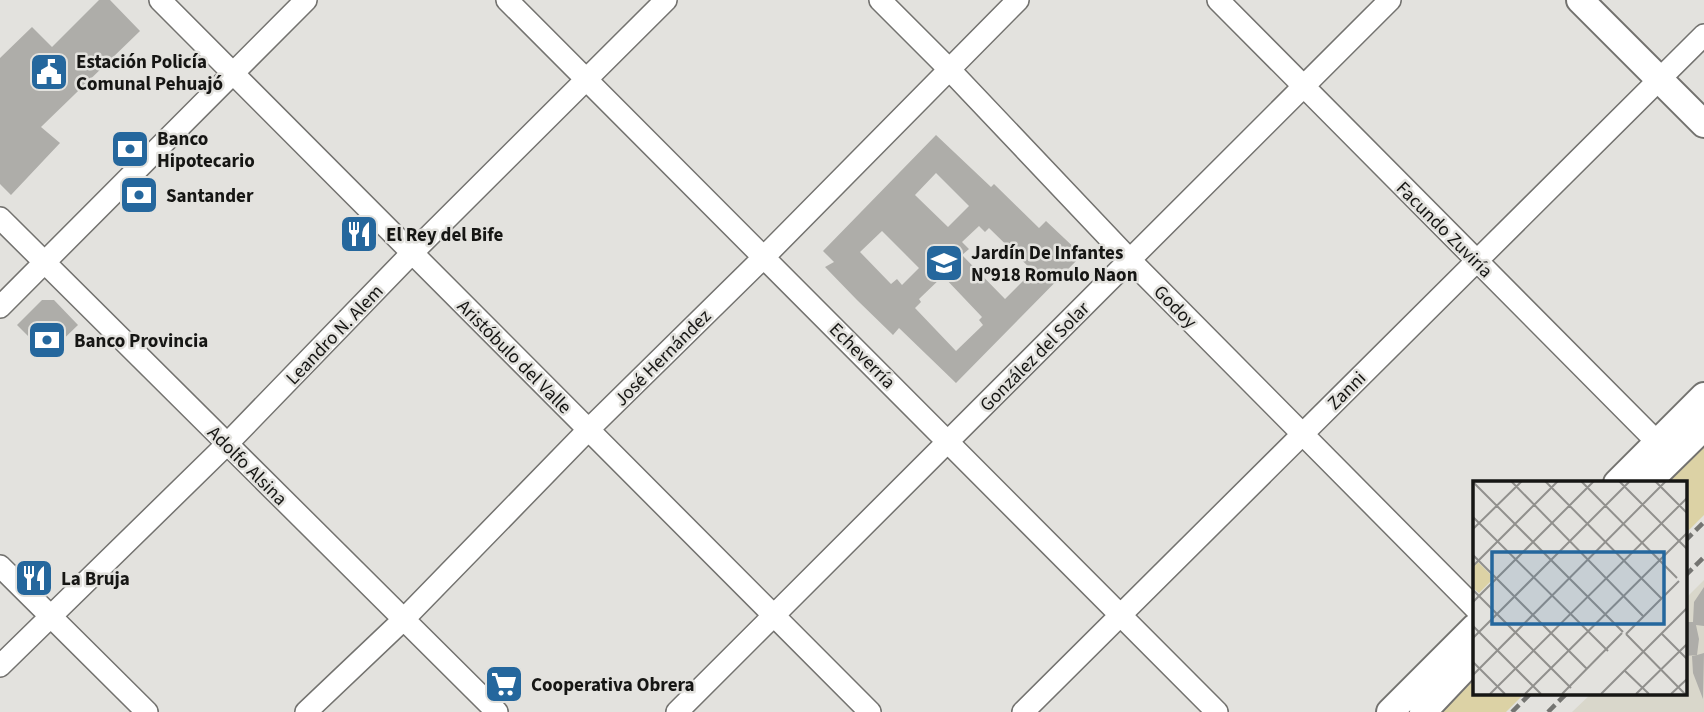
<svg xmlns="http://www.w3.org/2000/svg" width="1704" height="712" viewBox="0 0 1704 712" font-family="'Source Sans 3',sans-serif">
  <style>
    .built { fill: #d9d7cb }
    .park { fill: #dcd2a5 }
    .building { fill: #aeada9; fill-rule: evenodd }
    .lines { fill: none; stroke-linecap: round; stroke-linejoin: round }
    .minor-casing { stroke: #73726f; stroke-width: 24 }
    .major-casing { stroke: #73726f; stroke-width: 30 }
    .minor { stroke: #fff; stroke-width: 21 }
    .major { stroke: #fff; stroke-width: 26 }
    .rail { stroke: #747471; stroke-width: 4.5; stroke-dasharray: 10 5; stroke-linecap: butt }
    .labels { text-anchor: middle; stroke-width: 5; stroke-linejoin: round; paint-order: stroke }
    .poi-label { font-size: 19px; font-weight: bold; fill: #161614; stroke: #e3e2de; text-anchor: start }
    .street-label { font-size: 19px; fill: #161614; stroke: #e3e2de }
    .inset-road { fill: none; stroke: #91908d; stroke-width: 2 }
    .view { fill: #25679d; fill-opacity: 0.15; stroke: #25679d; stroke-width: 3.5 }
    .inset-edge { fill: none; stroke: #161614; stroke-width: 3.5 }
  </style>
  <rect width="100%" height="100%" fill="#e3e2de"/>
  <path class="built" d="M1704,580V712H1572L1592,693H1685V599Z"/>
  <path class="park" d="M1704,446V515L1685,534V483H1668Z
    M1475,679V693H1525L1506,712H1442Z"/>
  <path class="building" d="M99,0H110L140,31L41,127L60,143L11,195L0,184V58L32,27L52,47Z
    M936,135L991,187L994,184L1039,228L1046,221L1082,255L956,383L899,328L893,335L857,300L825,267L834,262L823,251ZM936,173L969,206L948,227L915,195ZM979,226L985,232L989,228L1033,271L1005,299L962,255L969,249L962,242ZM882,231L919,268L902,285L897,279L891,284L860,252ZM943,276L982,317L979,320L983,325L956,351L915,308L921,302L919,299Z
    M42,300H54L78,325L47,355L17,325Z
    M1704,587V626L1696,625L1699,639L1697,655L1704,653L1703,699L1693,673L1692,656L1697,655L1685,656V622H1693L1694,602Z"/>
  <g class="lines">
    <defs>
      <path id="minor" d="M160,0L870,712
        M507,0L1217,712
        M880,0L948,68L1130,260L1475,608
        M1218,0L1668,453
        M0,218L497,712
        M0,307L306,0
        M0,566L147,712
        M0,666L227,444L412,253L666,0
        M306,712L404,619L589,429L764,257L1018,0
        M677,712L1390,0
        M1023,712L1704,35"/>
      <path id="major" d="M1580,0L1704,124
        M1617,483L1704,396
        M1647,483L1704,427
        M1390,712L1475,627
        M1423,712L1475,657"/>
    </defs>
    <use href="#minor" class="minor-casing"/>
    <use href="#major" class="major-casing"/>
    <use href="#minor" class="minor"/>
    <use href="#major" class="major"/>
    <path class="rail" d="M1685,541L1704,522
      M1685,576L1704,557
      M1512,712L1531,693
      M1548,712L1567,693"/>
  </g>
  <defs>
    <symbol id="civic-square" viewBox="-11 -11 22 22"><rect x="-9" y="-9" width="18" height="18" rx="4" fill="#25679d" stroke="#e3e2de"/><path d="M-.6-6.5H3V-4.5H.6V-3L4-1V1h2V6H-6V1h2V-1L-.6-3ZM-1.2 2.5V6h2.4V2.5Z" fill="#fff"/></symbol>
    <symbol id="bank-square" viewBox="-11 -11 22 22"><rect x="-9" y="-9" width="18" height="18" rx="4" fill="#25679d" stroke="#e3e2de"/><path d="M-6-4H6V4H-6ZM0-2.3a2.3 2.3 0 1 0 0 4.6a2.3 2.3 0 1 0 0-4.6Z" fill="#fff"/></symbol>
    <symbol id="restaurant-square" viewBox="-11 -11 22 22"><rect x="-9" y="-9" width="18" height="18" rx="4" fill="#25679d" stroke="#e3e2de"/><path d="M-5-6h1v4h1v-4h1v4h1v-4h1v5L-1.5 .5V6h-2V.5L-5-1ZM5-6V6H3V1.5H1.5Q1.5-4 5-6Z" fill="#fff"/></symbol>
    <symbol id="school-square" viewBox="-11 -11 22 22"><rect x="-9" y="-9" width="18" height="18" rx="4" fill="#25679d" stroke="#e3e2de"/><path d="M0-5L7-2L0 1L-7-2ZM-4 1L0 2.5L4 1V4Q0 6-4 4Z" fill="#fff"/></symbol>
    <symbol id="supermarket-square" viewBox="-11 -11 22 22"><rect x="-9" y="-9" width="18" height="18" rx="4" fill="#25679d" stroke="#e3e2de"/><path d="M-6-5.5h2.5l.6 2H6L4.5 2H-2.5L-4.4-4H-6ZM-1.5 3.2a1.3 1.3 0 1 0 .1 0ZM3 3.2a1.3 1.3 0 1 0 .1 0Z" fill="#fff"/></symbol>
  </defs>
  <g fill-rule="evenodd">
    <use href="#civic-square" x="27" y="50" width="44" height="44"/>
    <use href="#bank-square" x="108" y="127" width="44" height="44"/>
    <use href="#bank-square" x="117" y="173" width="44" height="44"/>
    <use href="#restaurant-square" x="337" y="212" width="44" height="44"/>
    <use href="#school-square" x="922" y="241" width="44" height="44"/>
    <use href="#bank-square" x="25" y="318" width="44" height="44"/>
    <use href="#restaurant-square" x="12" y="556" width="44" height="44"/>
    <use href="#supermarket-square" x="482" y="662" width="44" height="44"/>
  </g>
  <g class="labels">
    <g class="poi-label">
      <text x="76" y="68">Estación Policía<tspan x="76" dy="22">Comunal Pehuajó</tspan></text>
      <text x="157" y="145">Banco<tspan x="157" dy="22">Hipotecario</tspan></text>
      <text x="166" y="202">Santander</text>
      <text x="386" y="241">El Rey del Bife</text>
      <text x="971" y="259">Jardín De Infantes<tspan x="971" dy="22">Nº918 Romulo Naon</tspan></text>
      <text x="74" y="347">Banco Provincia</text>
      <text x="61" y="585">La Bruja</text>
      <text x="531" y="691">Cooperativa Obrera</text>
    </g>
    <g class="street-label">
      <text transform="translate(1445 229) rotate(45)" y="7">Facundo Zuviría</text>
      <text transform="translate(1176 306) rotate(45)" y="7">Godoy</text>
      <text transform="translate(334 334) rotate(-46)" y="7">Leandro N. Alem</text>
      <text transform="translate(863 355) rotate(45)" y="7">Echeverría</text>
      <text transform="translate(515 356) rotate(45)" y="7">Aristóbulo del Valle</text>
      <text transform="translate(1034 356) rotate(-45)" y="7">González del Solar</text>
      <text transform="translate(662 357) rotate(-45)" y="7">José Hernández</text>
      <text transform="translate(1346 390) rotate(-45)" y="7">Zanni</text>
      <text transform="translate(248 465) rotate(45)" y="7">Adolfo Alsina</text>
    </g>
  </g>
  <g transform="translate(1473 481)">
    <rect width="214" height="214" fill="#e3e2de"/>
    <path d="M5,81L21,97L6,112L0,107V87Z" fill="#dcd2a5"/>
    <path class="inset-road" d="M38,0L170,135M72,0L188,117M108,0L204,97M146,0L214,68M182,0L214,32M0,1L150,151M0,36L135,170M0,48L49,0M0,74L114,188M0,85L85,0M0,109L98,207M0,121L121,0M0,145L68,213M188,152L214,178M153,153L212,213M153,153L206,100M0,157L157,0M0,181L32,213M151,189L176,213M0,194L193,0M17,213L214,17M52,213L214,52M89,213L149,152M128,213L214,127M163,213L214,163M198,213L214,198"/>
    <path class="view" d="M19,71H191V143H19Z"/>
    <rect width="214" height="214" class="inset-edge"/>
  </g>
</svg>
